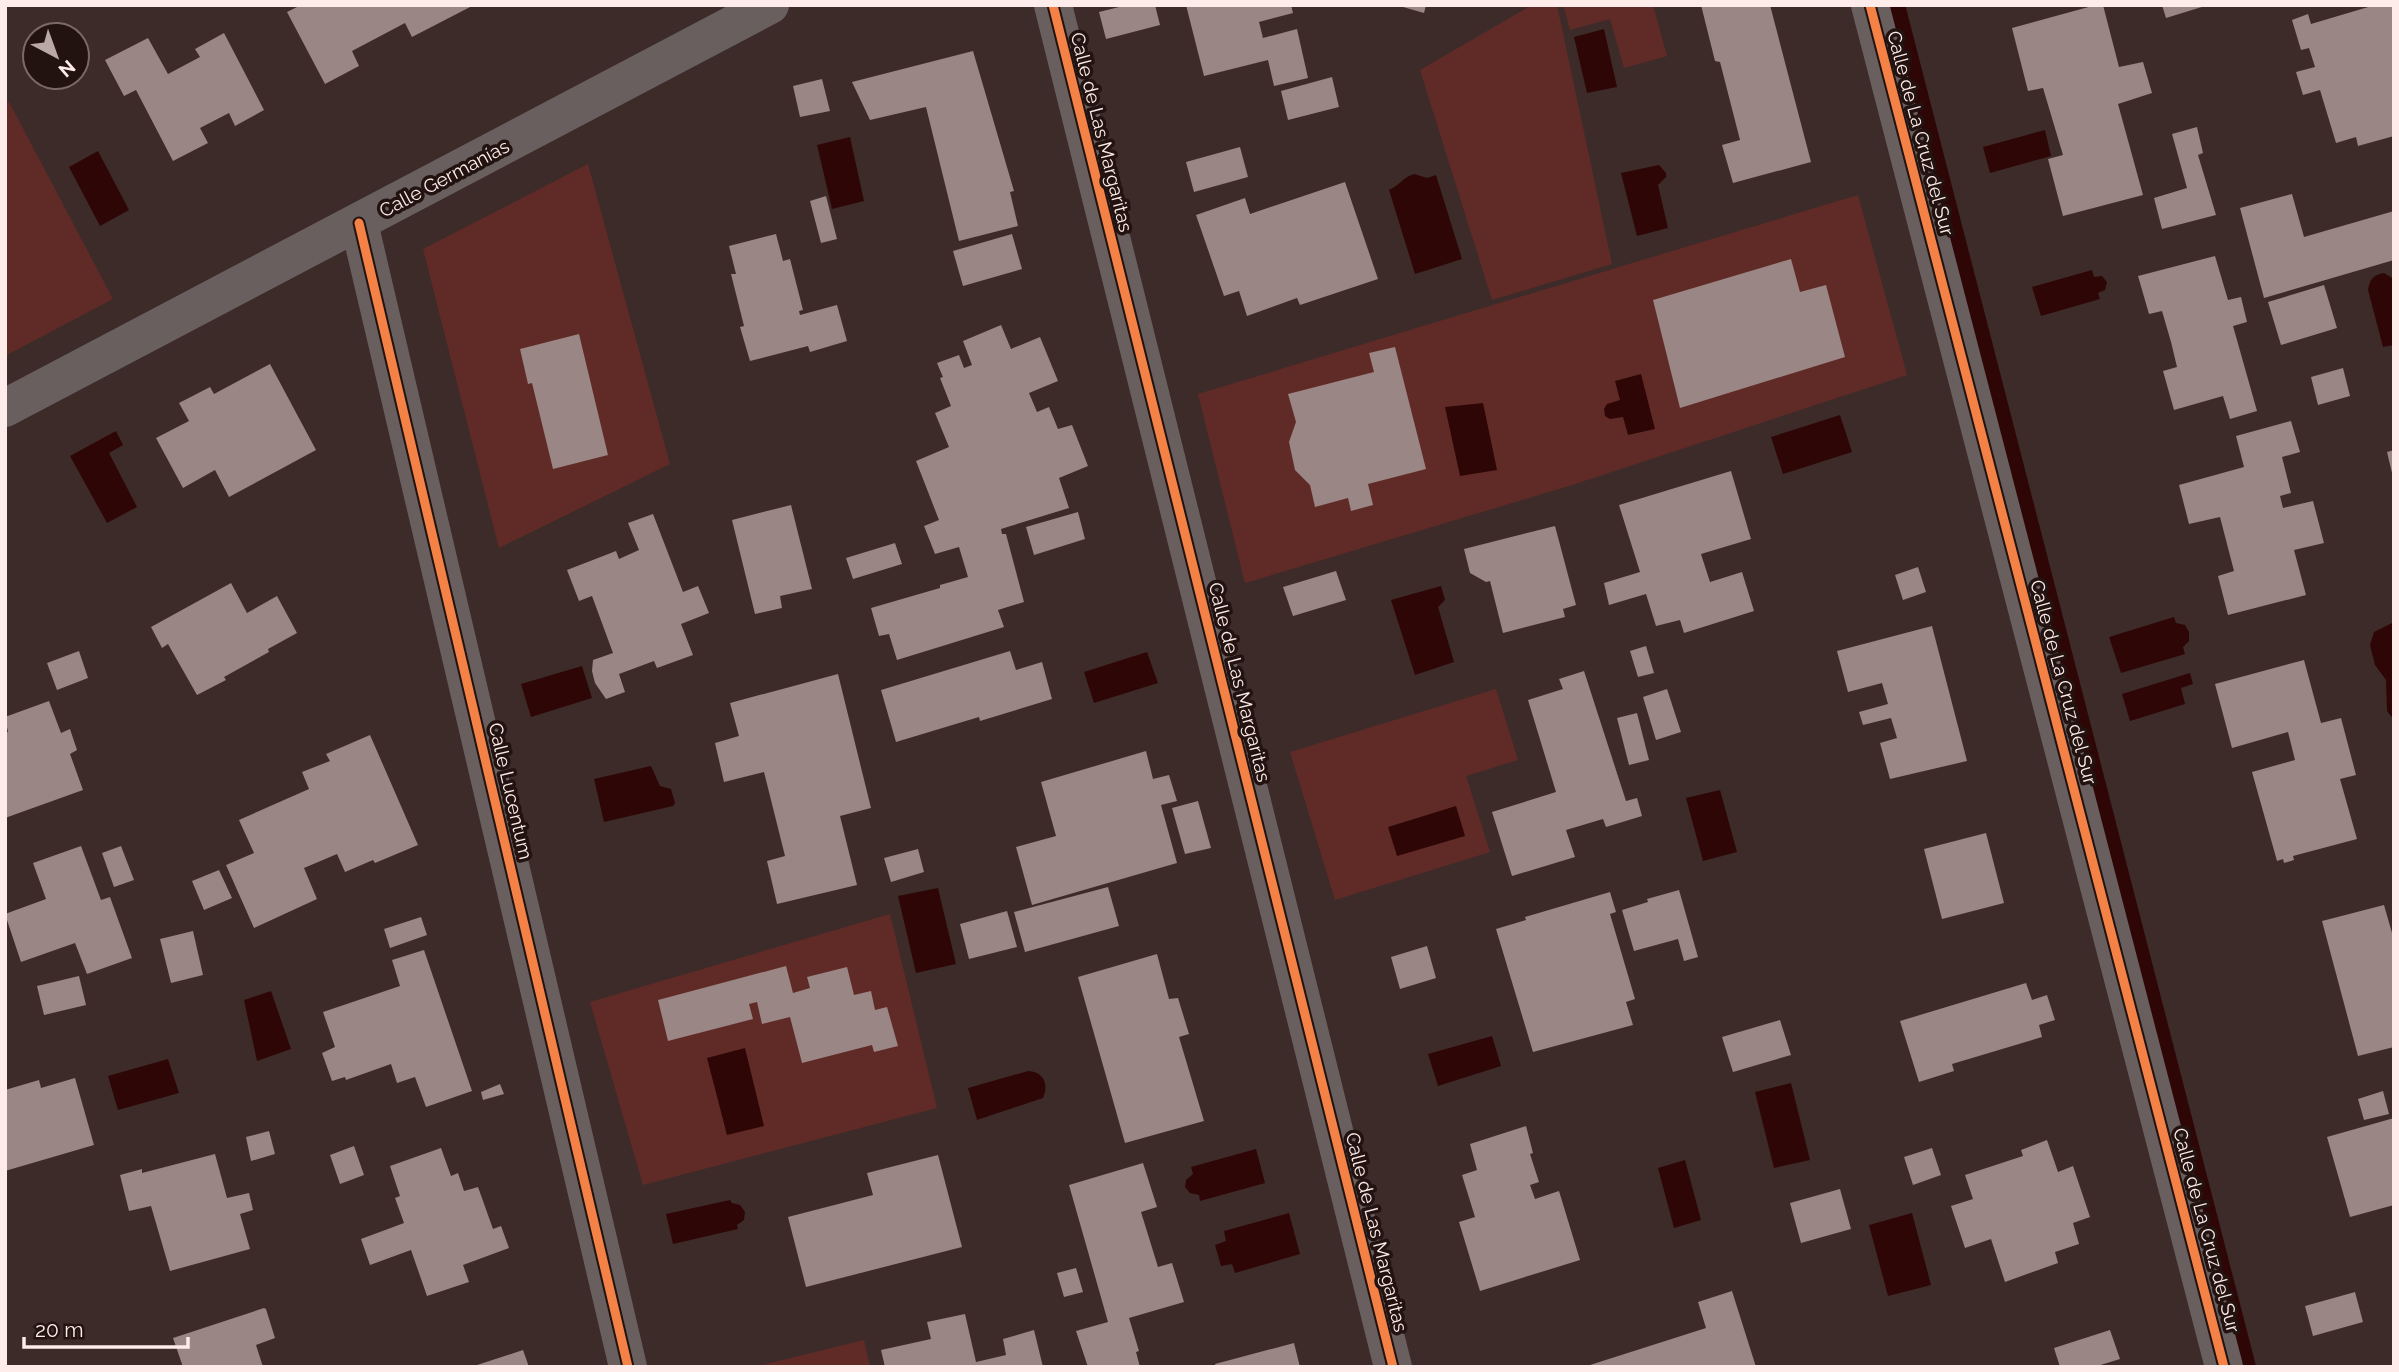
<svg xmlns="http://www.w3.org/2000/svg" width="2399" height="1372" viewBox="0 0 2399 1372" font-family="Raleway,sans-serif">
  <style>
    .green { fill: #602b26 }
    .water { fill: #2f0606 }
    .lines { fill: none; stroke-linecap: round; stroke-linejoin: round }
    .stream { stroke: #2f0606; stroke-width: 16 }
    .building { fill: #9a8684 }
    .minor { stroke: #685f5e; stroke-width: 38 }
    .cycleway-casing { stroke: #221311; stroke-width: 13 }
    .cycleway { stroke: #f48246; stroke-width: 9 }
    .labels { text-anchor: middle; stroke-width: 7; stroke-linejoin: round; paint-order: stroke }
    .street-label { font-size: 19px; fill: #fdece9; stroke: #221311 }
  </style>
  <rect width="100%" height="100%" fill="#3d2b2a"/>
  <path class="green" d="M1532,5H1557L1612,264L1492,300L1420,70Z
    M1563,5H1653L1667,56L1624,68L1610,19L1570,30Z
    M9,102L113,299L5,356V104Z
    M588,164L670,464L499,548L423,249Z
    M1858,195L1907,375L1572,485L1245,583L1198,394Z
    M1496,689L1518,760L1466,776L1490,852L1335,900L1290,752Z
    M890,914L937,1108L643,1185L590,1002Z
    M864,1340L870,1367H754Z"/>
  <path class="water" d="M1604,29L1617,87L1587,93L1574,37Z
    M2045,130L2051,156L1990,173L1983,147Z
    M850,137L864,201L832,209L817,145Z
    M98,151L129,210L100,226L69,167Z
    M1659,165L1666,173V177L1658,185L1668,228L1637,236L1621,173Z
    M1414,174L1427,178L1436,175L1462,259L1415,274L1389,190C1399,186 1403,177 1414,174Z
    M2092,270L2094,277L2102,276L2107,282L2105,290L2098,293L2100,299L2041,316L2032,287Z
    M2384,273L2394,279V345L2383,347L2368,290C2370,279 2373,275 2384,273Z
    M1641,374L1655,429L1628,435L1623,417L1610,419L1605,416L1604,409L1607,404L1620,400L1615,381Z
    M1483,403L1497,470L1460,476L1445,407Z
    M1840,415L1852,452L1783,474L1771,437Z
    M116,431L123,445L109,453L137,507L107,523L70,456Z
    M1441,586L1445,600L1438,607L1454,662L1415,675L1391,600Z
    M2174,617L2176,623L2185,625L2189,632V641L2183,647L2185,654L2121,673L2109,637Z
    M2394,622V720L2387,711L2386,680L2375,665L2370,645L2374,632Z
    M1147,652L1158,683L1094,703L1084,672Z
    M582,666L592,698L531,717L521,684Z
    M2190,673L2193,684L2181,688L2185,704L2130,721L2122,694Z
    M651,766L660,786L671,789L675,803L673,806L604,822L594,779Z
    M1720,790L1737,852L1703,861L1686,798Z
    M1456,806L1465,836L1397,856L1388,827Z
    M938,888L956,964L916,973L898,896Z
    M271,991L291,1049L257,1061L244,1000Z
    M1492,1036L1501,1066L1438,1086L1428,1054Z
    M745,1048L764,1126L727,1135L707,1058Z
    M168,1059L179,1093L118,1110L108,1076Z
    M1028,1071C1044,1072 1049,1084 1043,1098L977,1120L968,1088Z
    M1791,1083L1810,1160L1774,1168L1755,1092Z
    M1256,1149L1265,1183L1200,1201L1199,1195L1190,1193L1185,1187L1186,1180L1193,1174L1191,1167Z
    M1685,1160L1701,1220L1674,1228L1658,1168Z
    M730,1200L732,1203L740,1205L745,1212L744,1220L737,1225L738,1229L673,1244L666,1214Z
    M1289,1213L1300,1254L1235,1273L1232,1264L1221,1266L1215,1245L1226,1241L1224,1231Z
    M1912,1213L1931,1285L1888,1296L1869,1225Z"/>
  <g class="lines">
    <path class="stream" d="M1897,5L2248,1367"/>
  </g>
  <path class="building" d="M301,5H474L412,37L405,23L352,51L359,66L325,84L287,12Z
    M1127,5H1155L1160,25L1106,39L1099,12Z
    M1186,5H1291L1293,13L1259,22L1263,38L1297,29L1308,78L1274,86L1268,60L1204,76Z
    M1396,5H1426L1424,13Z
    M1701,5H1770L1811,162L1733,183L1722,145L1740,140L1720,62L1715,61Z
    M2096,5H2103L2119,67L2143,62L2152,93L2118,104L2143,195L2063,216L2048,159L2063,155L2043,88L2028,91L2012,28Z
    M2162,5H2204L2205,6L2166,18Z
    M2375,5H2394V136L2358,146L2356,137L2336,143L2320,90L2303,95L2296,72L2315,67L2309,48L2301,50L2292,20L2308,14L2311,24Z
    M224,33L264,110L235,126L229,113L200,128L208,143L173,161L136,90L124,96L105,60L148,38L168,74L200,57L195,49Z
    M973,51L1014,191L1010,192L1018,226L959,241L926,107L870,120L852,82Z
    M1332,77L1339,107L1288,120L1281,91Z
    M822,79L830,111L800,117L793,86Z
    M2197,127L2203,153L2198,155L2216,215L2162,229L2154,198L2187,188L2172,134Z
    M1240,147L1248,177L1194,192L1186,162Z
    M1345,182L1378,279L1300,305L1297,298L1247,316L1239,291L1224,296L1196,215L1245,198L1250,214Z
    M2292,194L2304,237L2394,211V260L2264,298L2240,208Z
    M826,196L837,239L821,243L810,201Z
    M776,234L783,261L790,259L803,310L799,311L800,315L837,305L847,341L810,352L808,346L750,361L740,327L744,326L731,274H736L729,246Z
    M1012,234L1022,269L963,286L953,251Z
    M2215,256L2228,300L2241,297L2247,322L2233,326L2257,411L2230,419L2223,396L2174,410L2163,371L2177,367L2171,342L2162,311L2149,314L2138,276Z
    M1791,259L1800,292L1826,285L1845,357L1680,408L1653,300Z
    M2324,285L2337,328L2281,345L2268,302Z
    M1001,325L1011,349L1040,337L1058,381L1029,393L1037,412L1049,407L1058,429L1072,425L1088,466L1059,478L1069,508L1001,529L1002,534H1006L1024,602L998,610L1004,627L897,660L889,634L879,636L871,608L940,588V585L968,577L959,547L935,554L924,526L939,520L916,461L949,447L935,413L951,406L940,378L943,377L937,363L959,355L964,368L972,365L963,341Z
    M579,334L608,455L553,469L532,383L528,384L520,349Z
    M1395,347L1426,469L1368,484L1373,505L1351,511L1348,498L1315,507L1310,485L1295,470L1289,442L1296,422L1288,394L1374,372L1369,353Z
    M270,364L316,450L229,497L215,470L183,488L156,438L189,421L179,403L210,387L214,394Z
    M2343,368L2350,396L2318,405L2311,377Z
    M2291,421L2300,452L2282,457L2291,493L2280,496L2283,508L2313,501L2324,543L2294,550L2306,595L2228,615L2218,576L2234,571L2220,517L2189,524L2179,485L2244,467L2236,436Z
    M2394,450V476L2393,477L2387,452Z
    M1731,471L1751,539L1701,554L1710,582L1742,572L1754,611L1684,633L1680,620L1656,626L1646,594L1609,605L1604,583L1640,572L1619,505Z
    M791,505L812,589L780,596L782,608L755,614L732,520Z
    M1078,512L1085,539L1034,555L1026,527Z
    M653,514L683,592L698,586L709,613L681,624L693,655L657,668L654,661L619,674L625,692L606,699L595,683L592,671L593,660L613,653L592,596L579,601L567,570L616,551L619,559L639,550L628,523Z
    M1555,526L1576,605L1563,609L1565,617L1503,633L1490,581L1486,582L1470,573L1464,549Z
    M895,543L902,564L853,579L846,558Z
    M1918,567L1926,592L1903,600L1895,575Z
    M1336,571L1346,600L1293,616L1283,587Z
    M231,583L247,613L277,596L297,633L268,649L269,652L224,677L226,680L197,695L168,644L162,648L151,627Z
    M1932,626L1967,761L1890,779L1880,743L1897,738L1891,718L1863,725L1859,712L1888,704L1882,683L1848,692L1837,651Z
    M1646,646L1654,673L1638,677L1630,651Z
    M79,651L88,678L57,690L47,663Z
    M1010,651L1016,670L1042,662L1052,699L980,721L979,717L896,742L881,690Z
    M2304,660L2321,723L2341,718L2356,775L2340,779L2357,839L2293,856L2294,860L2284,863L2283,859L2277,861L2252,772L2295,760L2288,732L2232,748L2215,684Z
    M1584,671L1626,801L1637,798L1642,816L1606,827L1603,819L1566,830L1575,857L1512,876L1492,812L1556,792L1528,700L1563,689L1559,679Z
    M838,674L871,808L840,816L857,885L777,904L767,861L785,856L764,772L724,782L715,743L739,736L730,703Z
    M1667,689L1681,732L1656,740L1643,697Z
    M49,701L61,733L70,729L77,750L70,754L83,790L5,818V733L8,732L5,717Z
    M1637,713L1649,760L1629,765L1617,718Z
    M370,735L418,845L375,863L373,860L345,872L337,854L304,868L317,899L254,928L226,865L254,853L239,820L309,789L302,772L330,761L326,754Z
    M1146,751L1153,779L1169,775L1177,801L1161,805L1177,863L1032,905L1016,847L1056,836L1041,782Z
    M1198,801L1211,848L1185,854L1172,808Z
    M1986,833L2004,903L1942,919L1924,849Z
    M81,846L101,900L110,897L132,958L87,974L75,943L21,962L5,914L46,899L33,863Z
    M121,846L134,880L114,887L102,853Z
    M918,849L924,872L891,882L884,858Z
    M219,870L232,898L204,910L192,881Z
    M1108,887L1119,926L1025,952L1014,912Z
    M1679,890L1698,957L1684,961L1678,939L1634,951L1622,910L1648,902L1647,899Z
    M1610,892L1616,912L1610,914L1635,999L1626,1002L1633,1025L1533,1052L1496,929L1526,920L1525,917Z
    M2384,905L2394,940V1047L2358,1056L2322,921Z
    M1007,911L1017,947L969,959L960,924Z
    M421,917L427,935L390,948L384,929Z
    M193,931L203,975L171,983L160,939Z
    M1427,946L1436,978L1400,989L1391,957Z
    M424,950L472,1091L426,1107L415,1077L397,1083L391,1064L346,1080L345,1077L332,1081L322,1053L335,1047L323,1012L400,986L392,960Z
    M1157,954L1169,999L1178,998L1189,1034L1179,1037L1204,1121L1125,1143L1078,977Z
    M786,966L793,993L810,988L807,977L847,967L854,995L871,991L875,1010L887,1007L898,1046L874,1052L872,1045L802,1063L790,1017L762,1024L757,1002L749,1004L753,1019L668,1041L658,1000Z
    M79,976L86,1005L44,1015L37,986Z
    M2026,983L2032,1000L2047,995L2055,1020L2039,1025L2042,1037L1952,1064L1954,1071L1919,1082L1900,1021Z
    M1780,1020L1791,1055L1733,1072L1722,1037Z
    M75,1078L94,1145L5,1171V1090L39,1080L41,1088Z
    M500,1084L504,1094L483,1100L481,1092Z
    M2383,1091L2389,1114L2364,1120L2358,1099Z
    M2394,1118V1205L2350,1217L2327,1137Z
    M1526,1126L1533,1153L1530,1154L1539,1182L1530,1185L1535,1199L1559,1191L1580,1260L1480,1291L1459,1222L1475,1217L1462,1175L1477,1170L1470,1144Z
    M269,1131L275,1154L251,1161L246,1137Z
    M2047,1140L2058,1172L2073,1166L2090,1217L2073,1223L2079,1244L2055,1252L2058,1263L2005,1282L1991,1239L1965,1248L1951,1206L1973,1199L1965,1175L2023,1156L2021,1150Z
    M354,1146L364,1175L340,1184L330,1155Z
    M441,1148L451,1176L458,1173L464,1191L478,1187L493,1229L501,1226L509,1248L463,1265L469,1282L427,1296L411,1250L370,1265L361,1239L404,1223L395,1198L400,1196L390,1166Z
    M1932,1148L1941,1175L1913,1185L1904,1157Z
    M215,1154L227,1198L249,1193L253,1210L240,1214L250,1249L170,1271L151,1206L129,1211L120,1175L142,1169V1173Z
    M938,1155L962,1247L806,1287L788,1217L873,1195L867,1173Z
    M1143,1163L1157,1207L1141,1212L1158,1267L1172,1263L1184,1302L1129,1318L1139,1351L1136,1352L1140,1367H1088L1076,1331L1108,1322L1069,1185Z
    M1840,1189L1851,1229L1801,1243L1790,1203Z
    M1076,1268L1083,1292L1064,1297L1057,1273Z
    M1732,1291L1756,1367H1590V1365L1706,1328L1698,1302Z
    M2355,1292L2363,1322L2313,1336L2305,1306Z
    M264,1308L266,1309L275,1338L256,1345L263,1367H183L173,1338Z
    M965,1314L976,1362L1006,1355L1003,1339L1034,1330L1043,1367H885L881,1350L931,1339L927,1322Z
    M2110,1330L2120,1359L2094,1367H2060L2054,1348Z
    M1294,1343L1300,1367H1216L1215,1364Z
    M523,1350L529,1367H474V1366Z"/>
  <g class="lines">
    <path class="minor" d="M1053,5L1393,1367
      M1870,5L2224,1367
      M359,223L628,1367
      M5,408L770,5"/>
    <defs>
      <path id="cycleway" d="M1053,5L1393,1367
        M1870,5L2224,1367
        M359,223L628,1367"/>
    </defs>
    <use href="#cycleway" class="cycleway-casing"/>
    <use href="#cycleway" class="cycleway"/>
  </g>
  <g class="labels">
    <g class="street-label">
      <text transform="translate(1102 132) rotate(76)" y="7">Calle de Las Margaritas</text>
      <text transform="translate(1921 133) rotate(75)" y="7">Calle de La Cruz del Sur</text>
      <text transform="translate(444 178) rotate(-28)" y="7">Calle Germanías</text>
      <text transform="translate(1240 682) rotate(76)" y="7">Calle de Las Margaritas</text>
      <text transform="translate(2064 682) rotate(75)" y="7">Calle de La Cruz del Sur</text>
      <text transform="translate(511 791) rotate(77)" y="7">Calle Lucentum</text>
      <text transform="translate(2207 1230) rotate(75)" y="7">Calle de La Cruz del Sur</text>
      <text transform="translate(1377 1232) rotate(76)" y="7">Calle de Las Margaritas</text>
    </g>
  </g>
  <rect width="2399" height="1372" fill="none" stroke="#fdece9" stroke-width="14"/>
  <g transform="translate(56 56) rotate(139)"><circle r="33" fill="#221311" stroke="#7a6a67" stroke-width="2"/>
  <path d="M0-5L12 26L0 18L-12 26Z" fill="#baa8a6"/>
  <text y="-10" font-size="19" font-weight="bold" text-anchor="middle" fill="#fdece9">N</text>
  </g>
  <path d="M24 1337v10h164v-10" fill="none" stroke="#fdece9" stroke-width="3.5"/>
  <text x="35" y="1337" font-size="21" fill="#fdece9" stroke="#221311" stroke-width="5" paint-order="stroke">20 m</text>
</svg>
